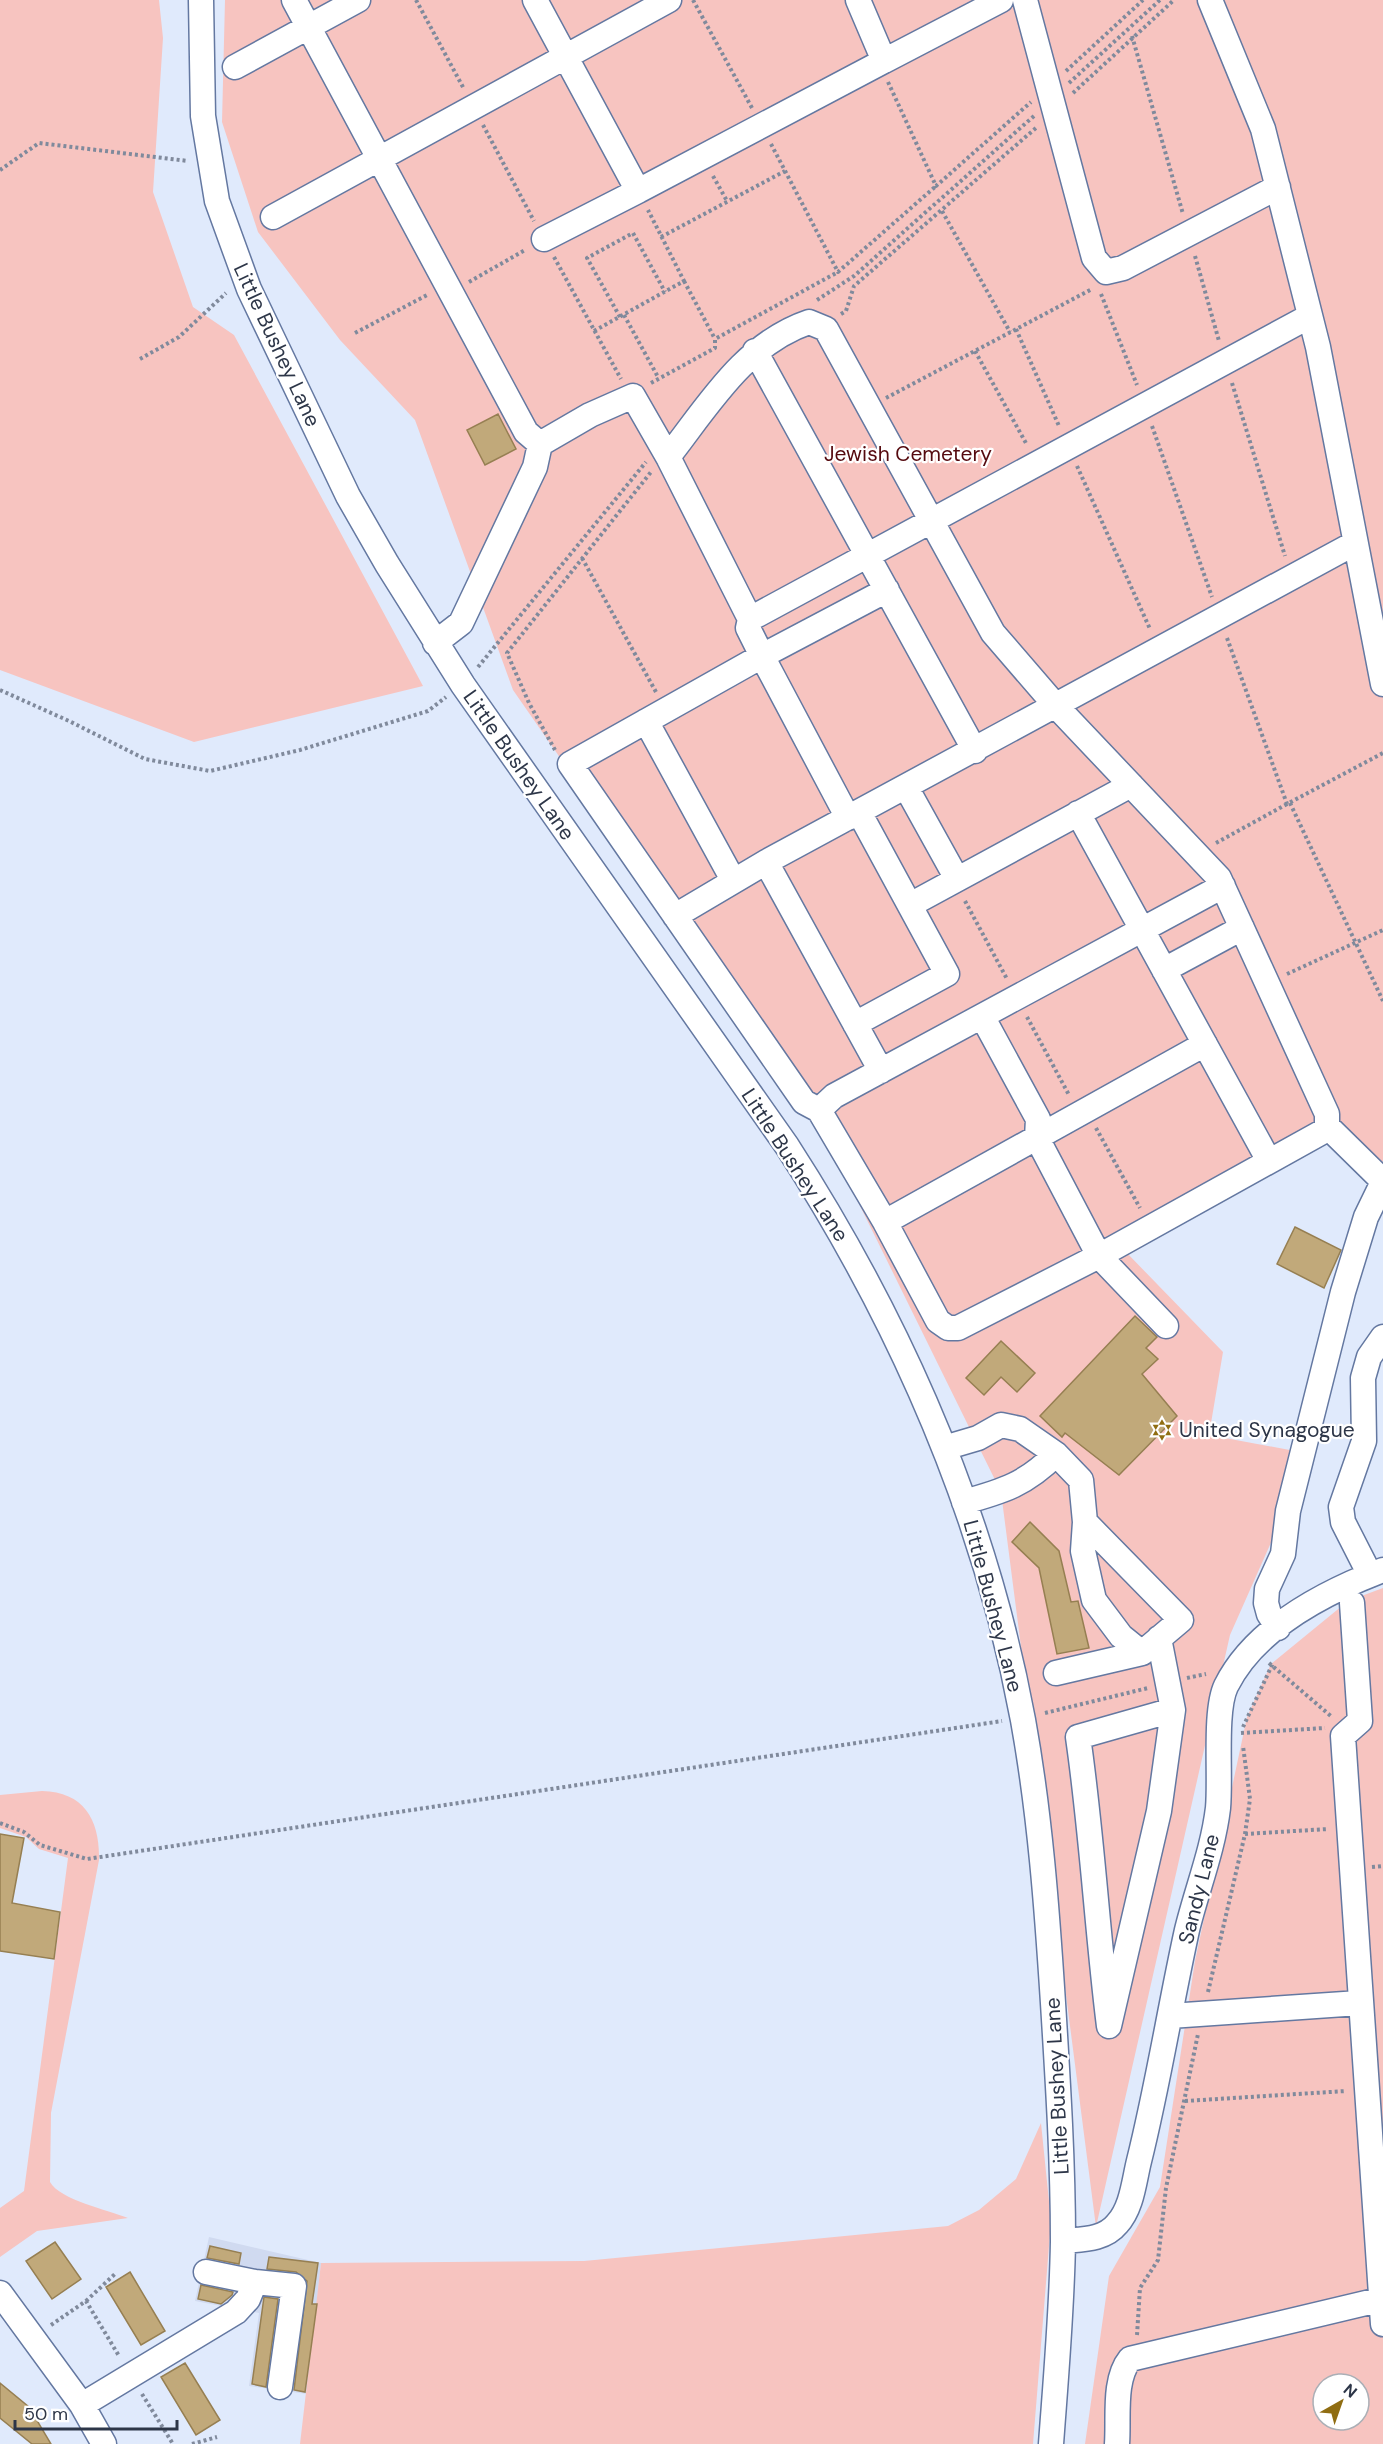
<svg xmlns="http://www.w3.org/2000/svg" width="1383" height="2444" viewBox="0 0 1383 2444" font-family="'DM Sans',sans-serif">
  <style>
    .built { fill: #d0daf0 }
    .green { fill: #f7c4c0; fill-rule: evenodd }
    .building { fill: #c1a97a; stroke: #967f52; stroke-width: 1.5 }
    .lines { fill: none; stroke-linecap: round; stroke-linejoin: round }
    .minor-casing { stroke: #6478a1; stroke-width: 27 }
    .path { stroke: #808a9c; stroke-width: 4; stroke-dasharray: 3 3; stroke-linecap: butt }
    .minor { stroke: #fff; stroke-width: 24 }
    .labels { text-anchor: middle; stroke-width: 4.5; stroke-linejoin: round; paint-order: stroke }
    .street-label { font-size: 21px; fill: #2d3648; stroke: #fff }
    .park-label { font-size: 21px; fill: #550a0f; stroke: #fff }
    .poi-label { font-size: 21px; fill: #2d3648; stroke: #fff; text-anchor: start }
  </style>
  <rect width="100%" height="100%" fill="#e0eafc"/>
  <path class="built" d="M209,2237L321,2263L307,2394L249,2386L259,2313L195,2301Z"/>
  <path class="green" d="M0,0H159L163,38L153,192L193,307L234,335L423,686L194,742L0,670Z
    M225,0H1383V1161L1379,1165L1346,1126L1125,1251L1223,1352L1209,1435L1295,1451L1273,1538L1230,1635L1096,2227L1001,1492L832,1149L513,690L415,420L340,340L258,232L222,122Z
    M1383,1588V2444H1085L1109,2276L1160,2187L1195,1961L1247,1717L1271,1664L1348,1601ZM1323,2384H1359V2420H1323Z
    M42,1791C85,1792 100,1821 99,1860L51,2113L50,2182C60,2200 108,2210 128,2218L37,2231L0,2257V2208L24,2191L68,1858L39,1849L26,1837L0,1828V1795Z
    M1041,2123L1051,2221L1033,2444H300L321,2263L584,2261L948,2226L979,2210L1016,2179Z"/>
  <path class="building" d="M498,414L516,449L485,465L467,430Z
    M1295,1227L1341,1250L1324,1288L1277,1264Z
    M1135,1316L1157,1337L1146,1348L1158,1359L1142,1374L1177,1416L1119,1475L1065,1433L1062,1437L1040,1416Z
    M1001,1341L1035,1373L1017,1392L1001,1377L984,1395L966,1378Z
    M1030,1522L1059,1551L1071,1602L1078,1601L1089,1648L1057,1654L1039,1568L1012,1542Z
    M0,1834L24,1838L12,1903L60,1912L54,1959L0,1951Z
    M55,2242L81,2279L52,2299L26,2261Z
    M210,2246L241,2253L239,2264L207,2258Z
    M269,2257L318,2263L312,2304H317L305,2392L294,2390L307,2281L296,2272L267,2269Z
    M130,2272L165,2331L141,2345L106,2287Z
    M201,2285L233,2292L232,2295L221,2304L198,2299Z
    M264,2297L278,2299L266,2387L252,2384Z
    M185,2363L220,2420L196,2435L161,2377Z
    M0,2383L29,2407L51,2444H32L0,2418Z"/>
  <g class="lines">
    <defs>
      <path id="minor" d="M201,0L203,116L217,201L249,289L348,496L387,564L463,685L787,1146C900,1321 985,1515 1023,1720C1040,1814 1047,1909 1053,2003C1058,2083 1063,2162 1063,2241C1062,2309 1056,2376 1051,2444
        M294,0L526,432L540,444
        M535,0L638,191L884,61
        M858,0L884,61L1001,0
        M1025,0L1094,258L1106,272L1123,268L1278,187
        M1210,0L1263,129L1318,347L1383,684
        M235,67L358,0
        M273,217L669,0
        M544,239L638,191
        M755,351L975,751
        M668,457C708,406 744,344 809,322L826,329L993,633L1056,706L1219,878L1327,1114V1126L1324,1131L1099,1256L958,1328H948L938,1321L885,1222L819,1110L804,1102L570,764L762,656L887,590
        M750,619L1310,316
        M435,643L461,623L535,467L540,444L590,415L633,396L668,457L750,619L748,628L762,656L848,818
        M646,721L733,880
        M906,787L957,879
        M1078,813L1269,1161
        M766,862L881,1071
        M910,905L1131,785
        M675,916L766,862L1355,543
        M1164,970L1242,928
        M982,1016L1038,1119L1037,1138L1099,1256L1166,1326
        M855,1024L947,974L859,812
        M819,1110L834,1096L1223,886
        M1327,1126L1383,1181
        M885,1222L1205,1044
        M944,1448L978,1438L1001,1425L1020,1429L1056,1454L1081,1480L1085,1522L1083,1551L1094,1600L1121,1636L1142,1653L1181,1620L1085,1522
        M964,1502C1004,1491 1026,1484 1056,1454
        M1370,1575L1343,1522L1341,1507L1364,1441L1363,1378L1369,1357L1383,1337
        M1352,1603L1360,1721L1343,1736L1383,2324
        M1278,1628L1269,1614L1266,1603L1267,1589L1283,1554L1288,1511L1343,1292L1366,1217L1383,1182
        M1159,1638L1173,1710L1159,1811L1109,2026C1097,1930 1092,1833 1078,1737L1173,1710
        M1056,1673L1142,1653
        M1170,2016L1359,2003
        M1063,2241C1082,2239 1104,2240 1117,2224C1132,2208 1134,2181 1139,2161C1158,2085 1170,2007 1187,1930C1197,1889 1213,1850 1218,1808C1221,1777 1214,1711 1226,1686C1255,1628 1325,1592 1383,1570
        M206,2272L255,2282
        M0,2293L82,2405L104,2444
        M82,2405L236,2312L248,2299L255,2282L294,2286L280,2387
        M1117,2444C1119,2418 1113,2380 1130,2359L1383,2299"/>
    </defs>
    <use href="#minor" class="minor-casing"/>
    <path class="path" d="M416,0L464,89
      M693,0L752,108
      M1132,36L1183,214
      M1066,71L1143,0
      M888,82L936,186L1031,102
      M1069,83L1160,0
      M1073,93L1174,0
      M483,125L534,221
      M771,144L838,272L936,186
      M0,170L39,143L188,161
      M713,176L727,201
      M942,211L1010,332
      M661,237L785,171
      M1195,256L1219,341
      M554,257L621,379
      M684,281L715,339
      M469,282L525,250
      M1101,294L1137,385
      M817,300L854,276L1035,115
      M841,314L846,311L854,286L1037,127
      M624,315L658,377
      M620,317L587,258L633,233L665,292
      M1016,329L1059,426
      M594,331L684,281L648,210
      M355,333L429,294
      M975,351L1027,445
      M140,359L179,337L226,293
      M651,383L715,348V339L838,272
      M1232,383L1285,556
      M886,398L1092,289
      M1152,426L1212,597
      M1077,466L1150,629
      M582,558L656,692
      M1227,638L1287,804L1383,753
      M478,667L646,462
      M0,690L69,721L145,759L210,771L300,750L428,711L446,697
      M555,750L529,703L507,653L651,472
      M1290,803L1383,1001
      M1216,843L1287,804
      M965,901L1007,979
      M1287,974L1383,930
      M1027,1017L1069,1095
      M1096,1128L1140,1208
      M1269,1663L1332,1717
      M1187,1678L1206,1674
      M1045,1713L1148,1688
      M1243,1727L1273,1663
      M1241,1733L1325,1728
      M0,1823L24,1832L40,1845L87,1859L1002,1721
      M1245,1834L1328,1829
      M1372,1867L1383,1866
      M1208,1992L1245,1834L1250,1799L1243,1746
      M1185,2101L1346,2091
      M86,2301L116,2273
      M51,2325L86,2301L119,2356
      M1137,2335L1140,2288L1158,2260L1166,2188L1198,2034
      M142,2394L173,2444
      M192,2444L217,2437"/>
    <use href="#minor" class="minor"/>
  </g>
  <defs>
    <symbol id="synagogue-bare" viewBox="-9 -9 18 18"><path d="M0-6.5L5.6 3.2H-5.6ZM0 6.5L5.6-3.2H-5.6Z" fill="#906d12" stroke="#fff" stroke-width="2.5" paint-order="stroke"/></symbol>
  </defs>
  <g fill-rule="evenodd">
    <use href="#synagogue-bare" x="1147" y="1415" width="30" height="30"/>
  </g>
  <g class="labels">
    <g class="street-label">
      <text transform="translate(277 345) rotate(65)" y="7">Little Bushey Lane</text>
      <text transform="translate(519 765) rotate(55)" y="7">Little Bushey Lane</text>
      <text transform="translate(795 1165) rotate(57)" y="7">Little Bushey Lane</text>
      <text transform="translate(993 1606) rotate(75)" y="7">Little Bushey Lane</text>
      <text transform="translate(1199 1889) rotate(-76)" y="7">Sandy Lane</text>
      <text transform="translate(1057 2086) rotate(-93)" y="7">Little Bushey Lane</text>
    </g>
    <g class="park-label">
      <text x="908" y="461">Jewish Cemetery</text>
    </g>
    <g class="poi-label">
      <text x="1179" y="1437">United Synagogue</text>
    </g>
  </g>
  <g transform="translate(1341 2402) rotate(40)"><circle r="28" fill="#ffffff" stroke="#abafb6" stroke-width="1.5"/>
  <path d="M0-4.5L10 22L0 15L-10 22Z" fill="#906d12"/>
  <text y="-9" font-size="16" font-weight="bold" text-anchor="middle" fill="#2d3648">N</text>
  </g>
  <path d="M15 2420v9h162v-9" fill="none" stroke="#2d3648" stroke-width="3"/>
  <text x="24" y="2420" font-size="18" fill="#2d3648" stroke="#ffffff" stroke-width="4.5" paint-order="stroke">50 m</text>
</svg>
